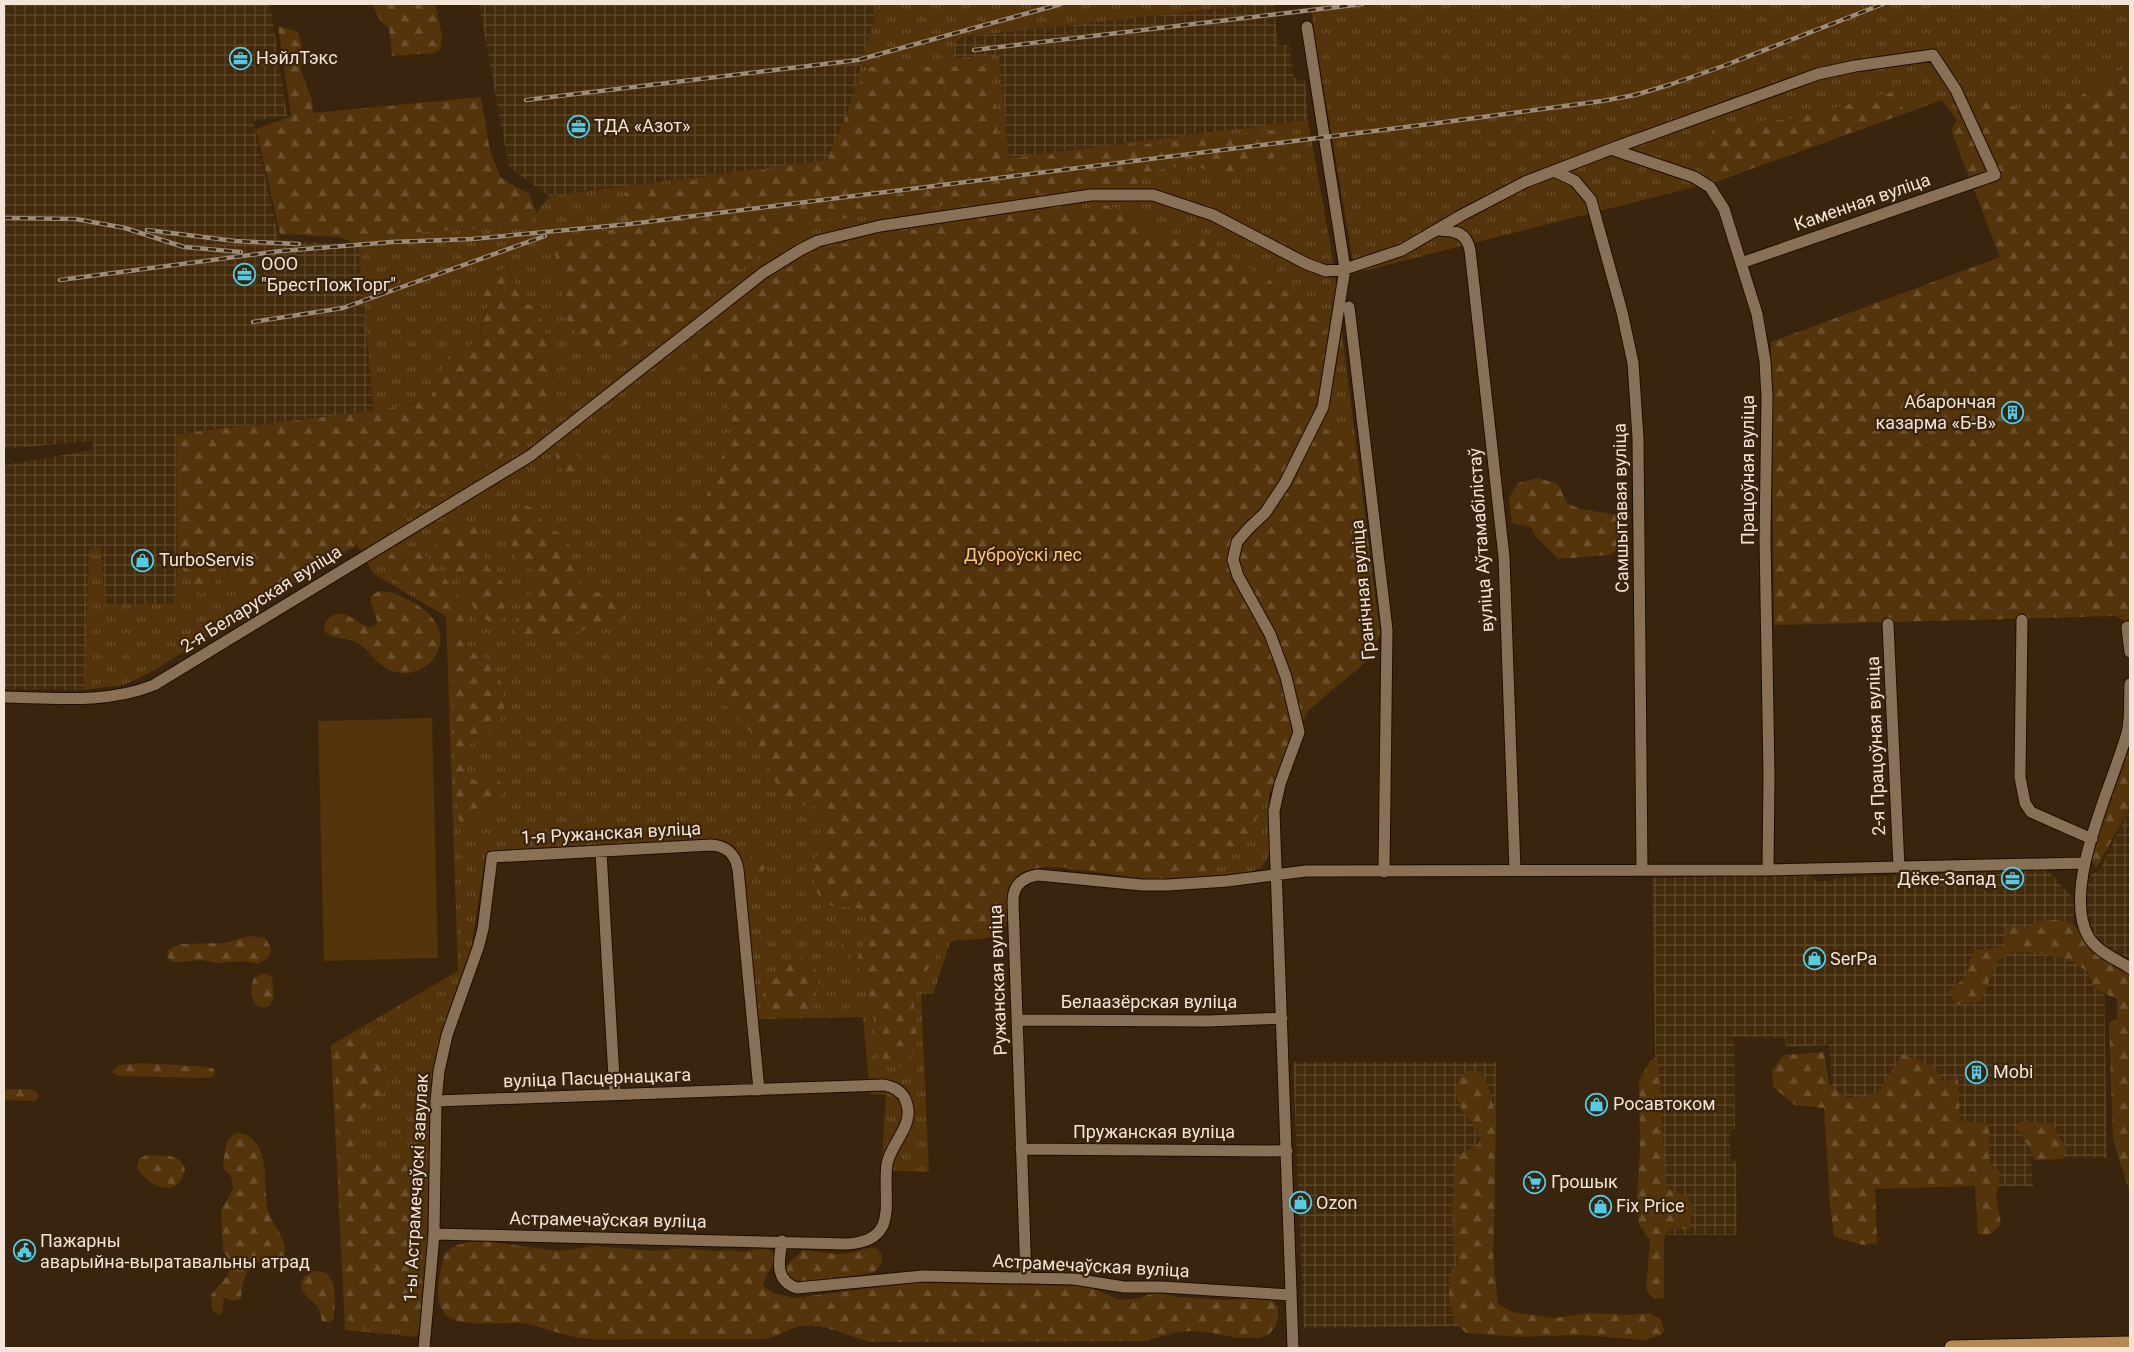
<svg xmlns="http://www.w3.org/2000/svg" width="2134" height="1352" viewBox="0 0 2134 1352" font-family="Roboto,sans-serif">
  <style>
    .industrial { fill: url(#industrial-grid) }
    .grass { fill: url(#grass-tufts) }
    .forest { fill: url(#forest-firs) }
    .pitch { fill: #53340b }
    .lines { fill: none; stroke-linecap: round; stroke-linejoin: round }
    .minor-casing { stroke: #1f0d00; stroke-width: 13 }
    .trunk-casing { stroke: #1f0d00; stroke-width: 17 }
    .minor { stroke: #887157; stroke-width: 11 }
    .trunk { stroke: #b48956; stroke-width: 15 }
    .rail-casing { stroke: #9c8b79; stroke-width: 4.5 }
    .rail { stroke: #39250d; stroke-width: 2.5; stroke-dasharray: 8; stroke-linecap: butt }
    .labels { text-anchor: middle; stroke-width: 4.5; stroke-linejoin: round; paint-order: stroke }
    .poi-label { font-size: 18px; fill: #f2e4d6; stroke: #39250d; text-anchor: start }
    .street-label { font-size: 18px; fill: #f2e4d6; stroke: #39250d }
    .park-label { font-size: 18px; fill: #ffc37d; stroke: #39250d }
  </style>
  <defs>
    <pattern id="industrial-grid" width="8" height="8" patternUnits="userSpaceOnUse" patternTransform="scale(1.25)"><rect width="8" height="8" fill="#432a0a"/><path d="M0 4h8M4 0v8" fill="none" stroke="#5f492d"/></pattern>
    <pattern id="grass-tufts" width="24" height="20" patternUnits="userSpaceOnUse" patternTransform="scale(1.25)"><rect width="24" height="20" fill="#53340b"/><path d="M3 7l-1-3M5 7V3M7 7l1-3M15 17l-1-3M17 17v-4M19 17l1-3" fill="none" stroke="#6c512e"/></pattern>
    <pattern id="forest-firs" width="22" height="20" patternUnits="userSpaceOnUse" patternTransform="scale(1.25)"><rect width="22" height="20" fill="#53340b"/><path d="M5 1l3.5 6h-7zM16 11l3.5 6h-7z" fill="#6c512e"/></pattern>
  </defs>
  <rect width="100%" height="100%" fill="#39250d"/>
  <path class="industrial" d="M4,4H270L287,116L253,121L279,240L358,245L374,411L176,434L177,562L175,603L105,606L101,548L84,690L4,689V465L93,450L91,441L4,449Z
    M479,4H878L835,159L549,196L509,167Z
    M1261,4H1274L1278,46L1289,45L1294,77L1305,81L1308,120L1009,158L999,56L954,58L953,47L962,37Z
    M2130,808V959L2095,939L2085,913L2086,886L2091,874L2099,871Z
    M2047,870L2074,899L2073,952L2104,975L2107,1158L2031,1157L2033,1186L1839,1185L1829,1045L1786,1047L1785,1038L1734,1037L1735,1129L1730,1132V1159L1736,1162L1737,1235H1667L1655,1049L1652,878L1807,874L1817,881H1829L1836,878Z
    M1293,1062H1496L1493,1326L1304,1328Z"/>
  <path class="grass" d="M878,4H1261L962,37L953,47L954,58L999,55L1009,158L1308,120L1333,260L1380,635L1368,659L1307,712L1269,791V855L1261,868L1238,876L1213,879H1152L1045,866C986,877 1023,919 997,934C984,941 965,939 951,940L933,994H921L929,1172L881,1170L886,1095L870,1094L863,1017L758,1019L742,864C736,846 724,839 705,839L488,854L484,865L471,950L442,1030L431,1088L425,1304L417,1337L345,1330L331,1045L458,971L446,616L374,574L357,545L531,439C535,434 541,430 544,425C565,395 545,340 538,307L524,303L506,266L488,303L478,341L448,356L429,401L374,411L358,245L340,237L527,226L549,196L835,159Z
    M1311,4H2130V64L2047,117L1989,99L1957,120L1942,100L1718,181L1355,273L1313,26Z
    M101,547L105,606L175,603L177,562L202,594L219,578L233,574L257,606L153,671L124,685L84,690L89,549Z"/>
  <path class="forest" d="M372,4H435L442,35L441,49L434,53L392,56L389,29L380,20Z
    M278,26L298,32L305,59L300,68L312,100L313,113L481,97L490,151L501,178L529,194L537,214L527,226L340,237L280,234L256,129L291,116Z
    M2130,64V624L2116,616L1774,625L1771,342L2000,257L1951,130L1957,120L1989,99L2047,117Z
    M992,66L1000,160L1286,129L1272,160L1218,177L1195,164L1155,170L1136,184L999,197L803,224L740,270L666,338L588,351L566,318L553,242L620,228L626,192L827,160L867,67Z
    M1893,92L1906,113L1718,181L1703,174C1694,155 1704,143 1717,128L1796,118Z
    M1105,205L1141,215L1157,240L1164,243L1186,236L1207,239L1309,307L1331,342L1307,423L1355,441L1380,635C1376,642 1373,652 1368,658C1355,677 1319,694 1307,713C1279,757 1260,846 1211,868C1201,873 1187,879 1176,880C1134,885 1060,854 1023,873C1000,885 1017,920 998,933C980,946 953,931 939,950C932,963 919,981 915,995C910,1016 927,1049 904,1064C900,1067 894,1068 889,1067C882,1065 879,1060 877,1054C874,1038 875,1021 872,1005C868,989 857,974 858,958C859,943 878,933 869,916C857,895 821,925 813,878C810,856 835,831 823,813C814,800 795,810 784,795C771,778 766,756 755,738C740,715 714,703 710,674C707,649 722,628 713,603C707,589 697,577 690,564C686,557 688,549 684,542C680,535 673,532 671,524L675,518C681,515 687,518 693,515C706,510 709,485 715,472C723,455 735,434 731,414C727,389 682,362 700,337L774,275L828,247L891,233L1021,213L1048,214Z
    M506,266L524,303L538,307C545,340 565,395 544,425C541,430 535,434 531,439L257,606L233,574L219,578L202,595L177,562L176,434L374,411L429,401L448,356L478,341L488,303L477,283Z
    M561,447L570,449L581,461L584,469L582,475C567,480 557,468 556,454Z
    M1538,478L1558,484L1567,503L1580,509L1617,515L1626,524L1628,544L1609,555L1558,559L1536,537L1531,527L1512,523L1509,498L1518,483Z
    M525,505C537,509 537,515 545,524C551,531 562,532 568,540L574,572L582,585L590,591L620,597L626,606L625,618L574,633L519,641L514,629L522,600L525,596L537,591L541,582C538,568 520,567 514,555C512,551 510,522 511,516L518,507Z
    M450,525C498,522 476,543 489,568C493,575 500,579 505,585C515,597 511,613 498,622C491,622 486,621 481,616C469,605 464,586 455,573C449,565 437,555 435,545C433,534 442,529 450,525Z
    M402,546C408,546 415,547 420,551C430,558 465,601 468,613C471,624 465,635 468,647L476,654L493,661C496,665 496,670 498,675C506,694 509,716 491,731C484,737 474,740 468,746C460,755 463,775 475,780C482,783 489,775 497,779C510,793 497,802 486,810C478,816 474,833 461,826L457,812L451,621C442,595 380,591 389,556L396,548Z
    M380,591C393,591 401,596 412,602C470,633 427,687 390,670C377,665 370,651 358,643C348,637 335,640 325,632C324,627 324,622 329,618C344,606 356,623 369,627L376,625C381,613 358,598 380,591Z
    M2130,747V807L2096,869L2090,858Z
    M760,848L765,852V867L761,875L753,877L748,873L747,867L754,851Z
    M2041,919L2067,921L2080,930L2087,945L2130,970V1194L2113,1140L2109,1023L2117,1019V999L2095,989L2088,972L2070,960L2039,953L2012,952L1997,961L1981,1001L1955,1005L1948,991L1964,979L1974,950L2002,948L2006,927H2030Z
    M250,936L265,938L271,948L270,954L267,959L257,964L243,961L217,963L202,960L179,962H173L167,957L168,950L180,944L224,943Z
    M842,944C848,948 850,955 847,962L843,965L838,963L835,957L836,948Z
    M799,957C828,968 819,992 807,1013L768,1017L761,1004L763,994L777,976L784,961L791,958Z
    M264,973L272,977L274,996L270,1006C252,1014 248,991 254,978Z
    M360,1033L371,1038L377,1062L386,1070L389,1081C383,1100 369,1097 361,1112C360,1122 357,1131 355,1142C347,1193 408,1141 424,1166C431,1177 427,1311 419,1321C413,1328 402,1320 395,1319C375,1327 357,1340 347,1312L335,1055C338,1041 348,1037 360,1033Z
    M1824,1052L1829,1084L1848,1098L1877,1094L1903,1054L1933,1066L1944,1082L1958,1077L1960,1121L1989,1123L1990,1165L2001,1173L1996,1196L2001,1225L1989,1235L1978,1234L1975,1186L1875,1189L1877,1243L1863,1245L1834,1237L1830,1205L1824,1108L1795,1105L1773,1087L1772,1071L1784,1055Z
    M1656,1057L1658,1059L1666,1188L1687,1196L1693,1208L1689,1230L1673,1228L1667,1232L1664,1239V1298L1654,1299L1646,1290L1650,1241L1639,1224L1637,1199L1640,1149L1639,1080L1650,1061Z
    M141,1063L209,1067L214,1069L215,1074L213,1077L207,1078L118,1076L112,1072L118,1065Z
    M1467,1071L1482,1072L1491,1094L1496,1121L1493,1254L1498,1304L1512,1312L1554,1318L1589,1313L1628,1315L1649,1313L1661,1319L1664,1331L1661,1335L1644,1340L1581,1335L1520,1337L1466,1333L1454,1321L1449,1298L1450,1274L1458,1262C1448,1227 1454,1192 1456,1156L1478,1145L1482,1135L1475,1131L1474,1124C1458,1111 1447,1085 1467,1071Z
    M4,1089H31L38,1093V1098L35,1101L4,1100Z
    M2021,1121L2053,1123L2059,1138L2066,1146L2063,1159L2034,1160C2030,1144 2024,1141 2016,1127Z
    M239,1133C273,1139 262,1187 268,1210C272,1227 295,1245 280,1263L268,1264L257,1262C244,1270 242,1285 241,1299L235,1301L224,1298L222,1313L218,1315L212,1309L211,1295L229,1274L232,1263L223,1251L221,1211L233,1189L231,1177L224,1169L223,1163L227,1141L234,1134Z
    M147,1155L170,1156L180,1160L185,1168C181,1200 148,1189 137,1167L139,1159Z
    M484,1241L559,1251L594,1246L652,1251L686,1248L713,1251L732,1250L741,1252L767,1248L774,1253C776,1268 765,1272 763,1286L773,1293L794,1298L910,1283L1079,1286L1092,1288L1120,1300L1139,1298L1157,1292L1176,1297L1223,1300L1264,1298L1272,1300L1278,1307V1316L1276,1326L1269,1334L1260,1338H1237L1208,1332L1191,1331L1179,1332L1145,1341L875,1342C850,1339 828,1323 802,1326C789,1328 779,1337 765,1339C724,1339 682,1339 640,1339C619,1339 596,1341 575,1337C557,1334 539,1325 520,1323C501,1322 460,1328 446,1315C433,1302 439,1275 443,1260C447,1243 470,1242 484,1241Z
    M873,1247C887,1253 883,1267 872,1273L807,1282H794L785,1275L786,1266L803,1250L837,1254L849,1253Z
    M313,1271C339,1269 335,1298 334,1315V1319L329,1323L322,1321C320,1315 320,1309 316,1305C307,1296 296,1291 304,1277Z"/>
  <path class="pitch" d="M432,718L438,958L324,961L318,721Z"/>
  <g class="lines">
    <defs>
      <path id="minor" d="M1611,149L1694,177L1710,187L1724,209L1757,314L1765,361L1767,397L1765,538L1769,775L1768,870
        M1554,171L1575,181L1591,200L1622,312L1633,363L1638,438L1642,869
        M1437,230C1454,231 1466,231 1470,250L1504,557L1515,871
        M1349,307L1387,630L1384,872
        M2022,620L2020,777L2025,803L2031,812L2092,839
        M1888,624L1899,868
        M2127,627L2130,652
        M2130,684C2129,699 2131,718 2127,733C2113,784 2061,887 2088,936C2096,951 2116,959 2130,968
        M4,697C54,698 107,704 154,685L530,456L763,273L800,250L818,241L880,226L1091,195H1153L1213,215L1307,264L1326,271L1345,269L1402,250L1462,215L1525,182L1611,149L1818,74L1855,66L1933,55L1956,90L1995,175L1741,263
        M601,852L615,1095
        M1017,1020L1208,1021L1282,1018
        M1021,1149L1287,1151
        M434,1234L847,1244C901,1241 882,1200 887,1164C891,1142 917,1124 905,1099C901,1090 893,1087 884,1085L436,1101
        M782,1241C779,1260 774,1281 797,1288L923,1276L1074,1279L1124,1287H1162L1291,1295
        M1026,1278L1013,901C1013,885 1023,877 1038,875L1142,885H1168L1227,881L1306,871L1768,870L2084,863
        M424,1348L434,1234L436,1101L439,1071L447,1035L478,948L483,929L492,857L711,845C727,846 735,854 738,869L759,1090
        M1293,1348L1274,811L1280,784L1299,732L1286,677L1270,634L1238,576L1233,560L1237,542L1249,528L1265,513L1285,483L1323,407L1345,269L1307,27"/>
      <path id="trunk" d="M1952,1348L2130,1344"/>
    </defs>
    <use href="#minor" class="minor-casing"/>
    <use href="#trunk" class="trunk-casing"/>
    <use href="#minor" class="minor"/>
    <use href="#trunk" class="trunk"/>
    <defs>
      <path id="rail" d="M974,50L1362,4
        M526,100L858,60L1061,4
        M4,218L76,219L125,228L184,247L241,252
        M147,230L235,241L299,244
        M60,280L281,251L392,242L472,239L630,224L1430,124L1602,101L1635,95L1672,84L1726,65L1883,4
        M253,322L343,308L545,236"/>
    </defs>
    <use href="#rail" class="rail-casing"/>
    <use href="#rail" class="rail"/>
  </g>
  <defs>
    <symbol id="office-ring" viewBox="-11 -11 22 22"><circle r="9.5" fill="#39250d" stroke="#57c9e2" stroke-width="1.5"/><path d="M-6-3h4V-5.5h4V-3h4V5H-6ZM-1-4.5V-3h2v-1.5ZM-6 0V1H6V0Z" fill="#57c9e2"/></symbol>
    <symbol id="building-ring" viewBox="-11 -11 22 22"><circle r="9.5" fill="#39250d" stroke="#57c9e2" stroke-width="1.5"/><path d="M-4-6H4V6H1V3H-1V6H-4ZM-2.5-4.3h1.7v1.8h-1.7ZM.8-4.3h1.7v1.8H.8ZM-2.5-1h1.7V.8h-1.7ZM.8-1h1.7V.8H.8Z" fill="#57c9e2"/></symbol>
    <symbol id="shop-ring" viewBox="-11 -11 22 22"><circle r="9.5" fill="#39250d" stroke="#57c9e2" stroke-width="1.5"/><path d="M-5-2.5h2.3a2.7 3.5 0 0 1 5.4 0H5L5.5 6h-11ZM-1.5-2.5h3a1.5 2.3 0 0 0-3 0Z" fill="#57c9e2"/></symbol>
    <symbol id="supermarket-ring" viewBox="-11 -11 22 22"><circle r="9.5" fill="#39250d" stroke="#57c9e2" stroke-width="1.5"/><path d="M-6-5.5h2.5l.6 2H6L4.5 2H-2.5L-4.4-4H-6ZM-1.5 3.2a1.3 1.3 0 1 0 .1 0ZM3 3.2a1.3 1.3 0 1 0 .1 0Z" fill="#57c9e2"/></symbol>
    <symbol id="civic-ring" viewBox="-11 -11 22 22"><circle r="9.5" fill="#39250d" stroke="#57c9e2" stroke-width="1.5"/><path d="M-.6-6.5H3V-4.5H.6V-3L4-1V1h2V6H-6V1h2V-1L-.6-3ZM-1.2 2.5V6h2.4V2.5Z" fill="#57c9e2"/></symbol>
  </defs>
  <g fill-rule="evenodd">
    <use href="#office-ring" x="228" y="46" width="25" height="25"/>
    <use href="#office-ring" x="566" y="114" width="25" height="25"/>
    <use href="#office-ring" x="232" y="262" width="25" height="25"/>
    <use href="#building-ring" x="2000" y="400" width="25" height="25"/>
    <use href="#shop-ring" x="130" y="548" width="25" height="25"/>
    <use href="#office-ring" x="2000" y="866" width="25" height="25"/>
    <use href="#shop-ring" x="1802" y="946" width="25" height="25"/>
    <use href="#building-ring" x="1964" y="1060" width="25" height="25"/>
    <use href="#shop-ring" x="1584" y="1092" width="25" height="25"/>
    <use href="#supermarket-ring" x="1522" y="1170" width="25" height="25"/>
    <use href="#shop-ring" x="1288" y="1190" width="25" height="25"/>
    <use href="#shop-ring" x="1588" y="1194" width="25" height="25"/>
    <use href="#civic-ring" x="12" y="1238" width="25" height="25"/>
  </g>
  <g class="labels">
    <g class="poi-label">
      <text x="256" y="64">НэйлТэкс</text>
      <text x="594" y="132">ТДА «Азот»</text>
      <text x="261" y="270">ООО<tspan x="261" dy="21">"БрестПожТорг"</tspan></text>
      <text x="1996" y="408" text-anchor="end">Абарончая<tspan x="1996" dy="21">казарма «Б-В»</tspan></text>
      <text x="159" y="566">TurboServis</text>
      <text x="1996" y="885" text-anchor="end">Дёке-Запад</text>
      <text x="1830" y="965">SerPa</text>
      <text x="1993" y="1078">Mobi</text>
      <text x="1613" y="1110">Росавтоком</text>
      <text x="1551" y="1188">Грошык</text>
      <text x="1316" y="1209">Ozon</text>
      <text x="1616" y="1212">Fix Price</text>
      <text x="40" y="1247">Пажарны<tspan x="40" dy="21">аварыйна-выратавальны атрад</tspan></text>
    </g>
    <g class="street-label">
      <text transform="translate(1862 202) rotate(-19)" y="6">Каменная вуліца</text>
      <text transform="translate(1748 470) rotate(-90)" y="6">Працоўная вуліца</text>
      <text transform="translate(1621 508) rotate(-91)" y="6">Самшытавая вуліца</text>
      <text transform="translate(1481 540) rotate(-94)" y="6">вуліца Аўтамабілістаў</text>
      <text transform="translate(1363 590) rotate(-95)" y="6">Гранічная вуліца</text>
      <text transform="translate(261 599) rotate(-32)" y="6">2-я Беларуская вуліца</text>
      <text transform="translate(1876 746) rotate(-92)" y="6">2-я Працоўная вуліца</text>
      <text transform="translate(611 833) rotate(-3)" y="6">1-я Ружанская вуліца</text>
      <text transform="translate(998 980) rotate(-92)" y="6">Ружанская вуліца</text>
      <text x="1149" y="1008">Белаазёрская вуліца</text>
      <text transform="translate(597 1078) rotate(-2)" y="6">вуліца Пасцернацкага</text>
      <text x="1154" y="1138">Пружанская вуліца</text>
      <text transform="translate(416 1188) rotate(-87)" y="6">1-ы Астрамечаўскі завулак</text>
      <text transform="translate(608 1220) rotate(1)" y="6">Астрамечаўская вуліца</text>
      <text transform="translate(1091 1266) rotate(3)" y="6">Астрамечаўская вуліца</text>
    </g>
    <g class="park-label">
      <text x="1023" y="561">Дуброўскі лес</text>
    </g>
  </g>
  <rect width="2134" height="1352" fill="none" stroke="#f2e4d6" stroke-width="10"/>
</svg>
